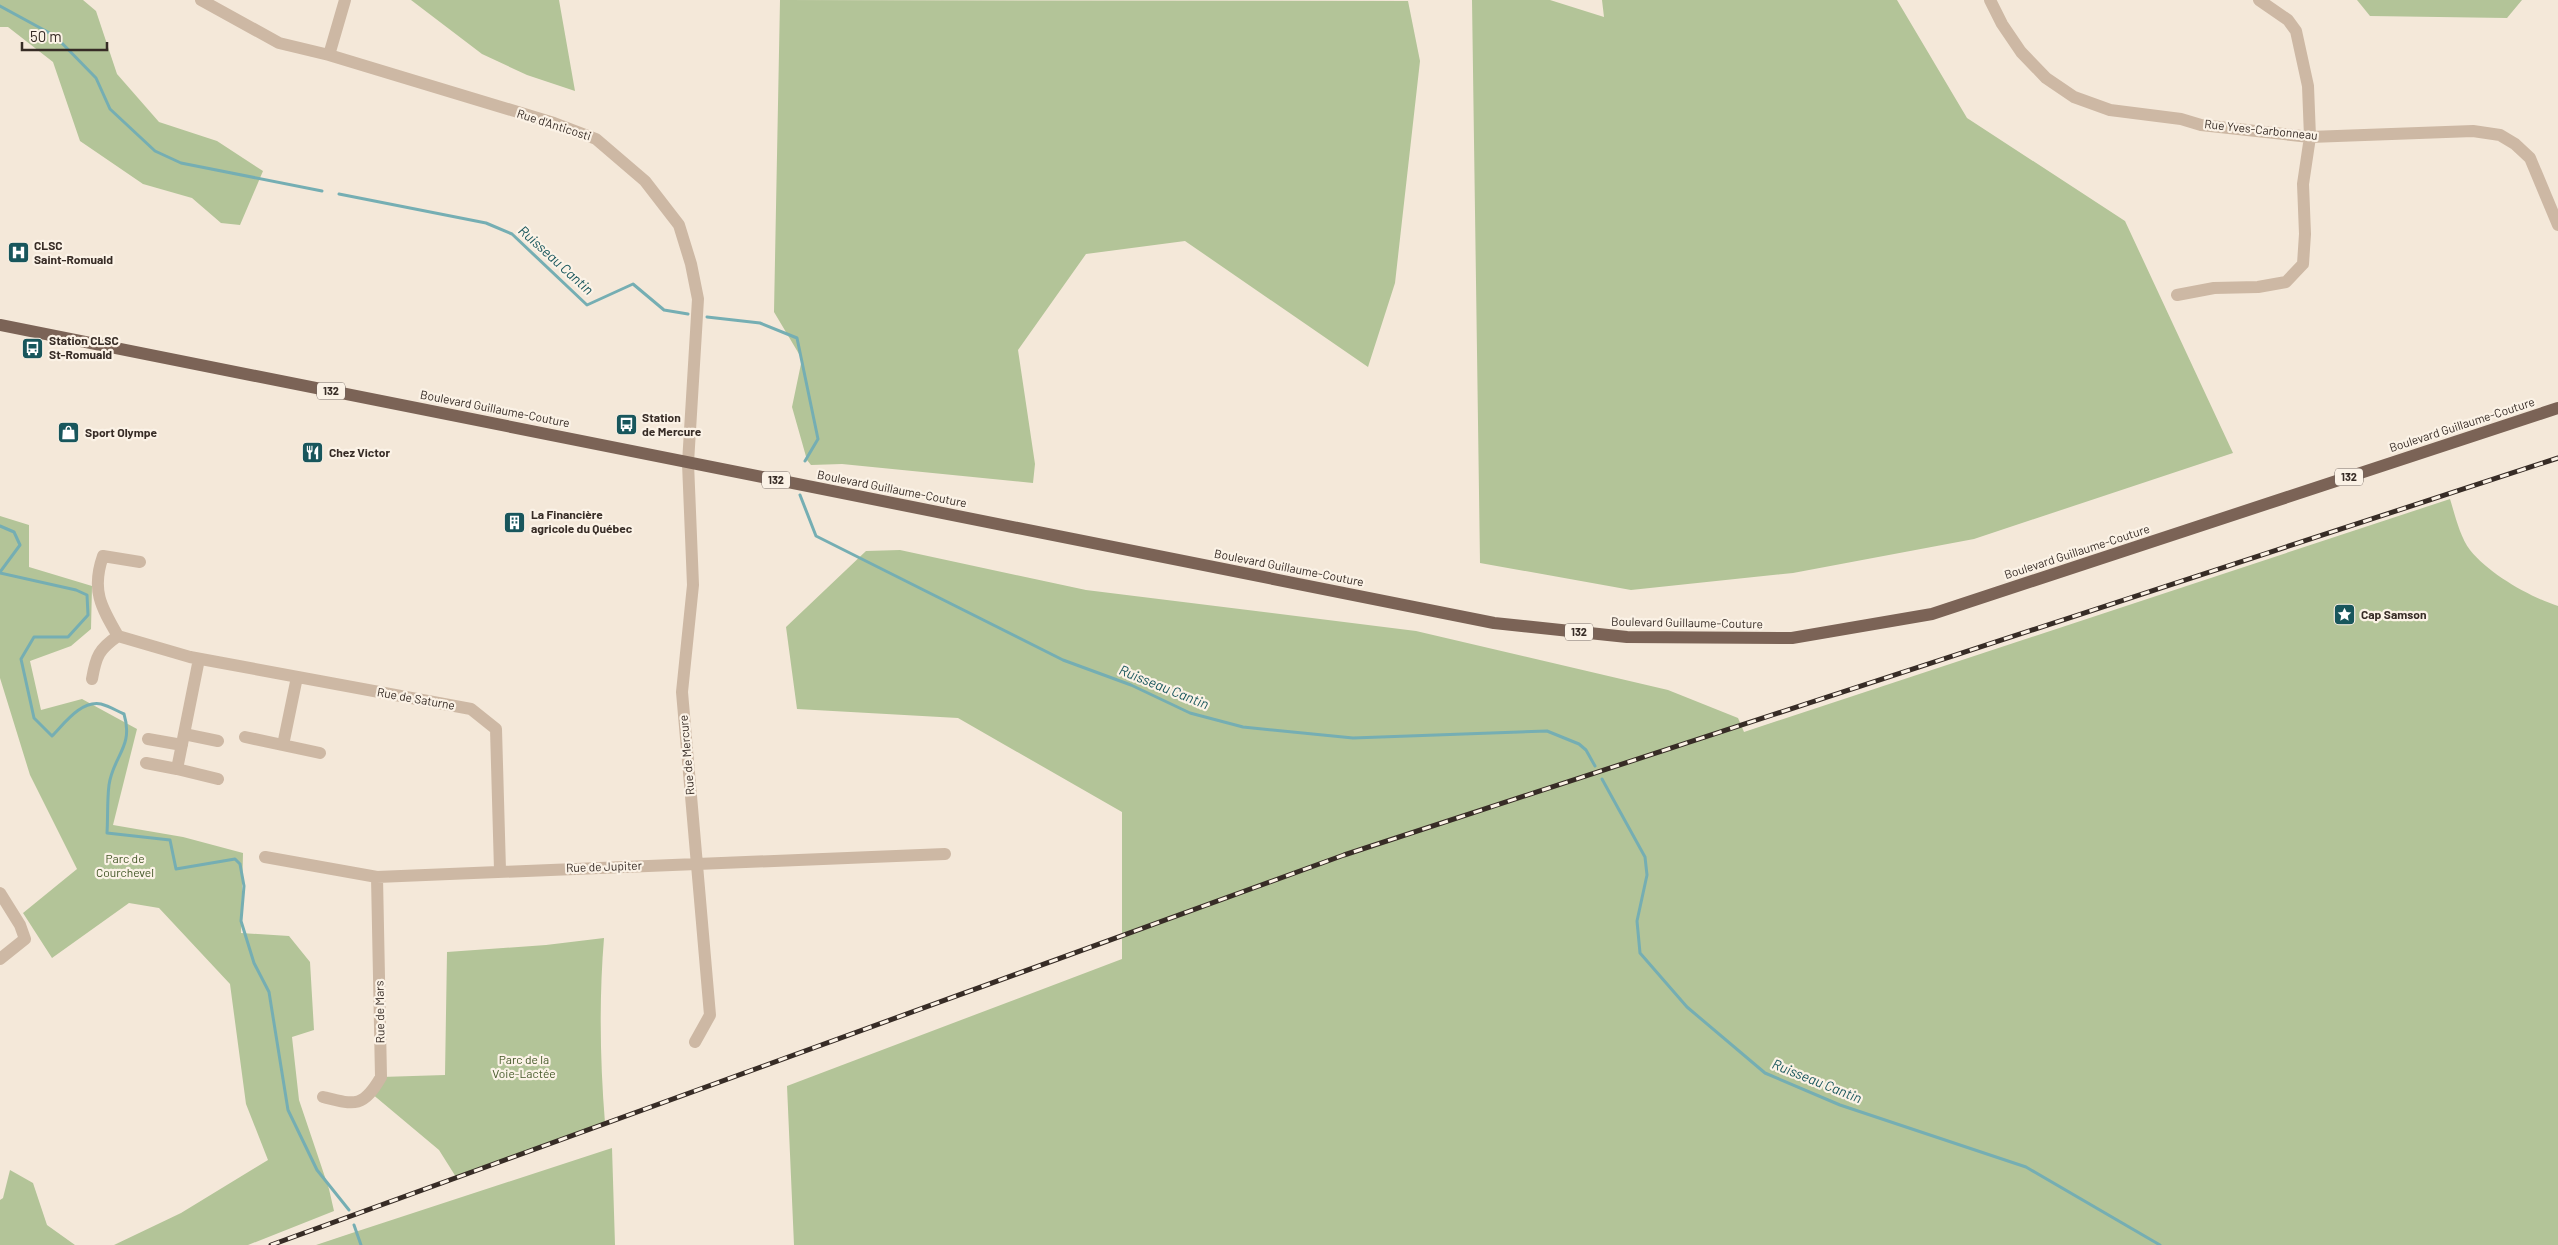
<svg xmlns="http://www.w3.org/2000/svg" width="2558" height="1245" viewBox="0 0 2558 1245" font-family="Barlow,sans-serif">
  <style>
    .green { fill: #b3c498 }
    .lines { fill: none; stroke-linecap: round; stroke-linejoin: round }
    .stream { stroke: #75aeb3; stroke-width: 3 }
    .minor { stroke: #cdb8a4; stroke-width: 12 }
    .major { stroke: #7b6356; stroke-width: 12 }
    .rail-casing { stroke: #372c26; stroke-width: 5 }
    .rail { stroke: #fbf2e6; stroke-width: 3; stroke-dasharray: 9; stroke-linecap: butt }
    .labels { text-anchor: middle; stroke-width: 4.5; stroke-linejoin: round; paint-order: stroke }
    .shield { fill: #fbf2e6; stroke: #726760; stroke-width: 1 }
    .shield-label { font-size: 11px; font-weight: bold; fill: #372c26 }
    .street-label { font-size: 12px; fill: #372c26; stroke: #fbf2e6 }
    .poi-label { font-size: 12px; font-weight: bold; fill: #372c26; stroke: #fbf2e6; text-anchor: start }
    .park-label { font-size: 12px; fill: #445828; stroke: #fbf2e6 }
    .water-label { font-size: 14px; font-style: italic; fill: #18565c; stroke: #fbf2e6 }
  </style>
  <rect width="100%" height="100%" fill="#f4e8d9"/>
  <path class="green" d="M0,0H83L96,11L117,74L159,122L217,141L263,171L240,225L221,223L192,198L143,184L80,141L53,62L8,27H0Z
    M411,0H559L575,91L527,75L482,54Z
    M780,0L1408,1L1420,61L1395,283L1368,367L1185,241L1086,254L1018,350L1035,464L1033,483L842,464L811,465L807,460L792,407L802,359L774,312Z
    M1472,0H1550L1604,17L1602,0H1897L1967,118L2125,221L2233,453L1974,539L1793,573L1631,590L1480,563Z
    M2357,0H2522L2507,18L2370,16Z
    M2450,499C2455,515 2460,537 2470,550C2489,574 2530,597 2558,606V1245H794L787,1086L1122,959V812L958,718L797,709L786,627L866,551L900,550L1086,590L1416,631L1668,690L1738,718L1744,732Z
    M0,516L29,525V567L92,586L91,629L71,646L30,661L41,710L82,699L137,729L113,825L183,837L243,853L241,933L289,936L310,962L314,1030L292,1037L299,1100L329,1189L334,1211L248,1245H114L181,1213L268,1160L246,1104L230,984L159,908L129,903L52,958L23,913L77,869L30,775L0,678Z
    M604,938C599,999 600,1062 605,1123L456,1177L439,1150L371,1093L381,1077L445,1075L447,952L546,945Z
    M612,1148L615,1245H316L349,1234Z
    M10,1170L33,1183L47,1225L75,1245H0V1200L3,1198Z"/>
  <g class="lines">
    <path class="stream" d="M0,6L55,36L96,78L110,109L155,151L181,163L322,191
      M339,194L486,223L512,234L587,305L633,284L664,310L688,314
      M707,317L760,323L797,338L818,439L805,461
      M800,495L816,536L1063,660L1131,685L1190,713L1243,727L1353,738L1547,731L1579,744L1586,750L1595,766
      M0,526L14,532L20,545L0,572
      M0,573L76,590L87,595L88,615L68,637H34L21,659L34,718L52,736C64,724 81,700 101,704C109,706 117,711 124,714C134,747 113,756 109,785C107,801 108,817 107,833L170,840L176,869L235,859L240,864L244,886L241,921L254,963L269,992L288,1110L317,1170L349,1210
      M1602,779L1645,857L1647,875L1637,921L1640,953L1687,1007L1765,1073L1840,1105L2026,1167L2160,1245
      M354,1225L361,1245"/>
    <path class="minor" d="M201,0L279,43L329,55L554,123L596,139L645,181L679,225L691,264L698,299L688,463L693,585L682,692L710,1015L695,1042
      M1990,0L2002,24L2021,52L2046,78L2074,97L2110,110L2181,119L2201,125L2310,137L2473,131L2500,135L2515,144L2530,158L2558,225
      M329,55L345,0
      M2177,295L2214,288L2258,287L2286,282L2303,264L2305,234L2303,184L2310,137L2308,86L2296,31L2288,20L2259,0
      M118,636C101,607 91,590 103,556L140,562
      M199,659L177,769L218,779
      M92,679C96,656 99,649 118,636L190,657L471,709L496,729L500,870
      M184,734L218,741
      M245,737L320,753
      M148,739L182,745
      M283,745L297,677
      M146,763L177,769
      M265,857L377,877L945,854
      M0,893L20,925L25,939L0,959
      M323,1097C355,1105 363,1108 381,1077L377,877"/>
    <path class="major" d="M0,325L1494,623L1627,637L1792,638L1932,614L2558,408"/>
    <defs>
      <path id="rail" d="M271,1245L1344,855L2558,458"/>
    </defs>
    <use href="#rail" class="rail-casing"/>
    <use href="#rail" class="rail"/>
  </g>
  <defs>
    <symbol id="hospital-square" viewBox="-11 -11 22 22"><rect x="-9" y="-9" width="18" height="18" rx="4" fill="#18565c" stroke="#fbf2e6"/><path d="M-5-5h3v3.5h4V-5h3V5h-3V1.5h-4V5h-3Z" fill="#fff"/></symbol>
    <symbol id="bus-square" viewBox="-11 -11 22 22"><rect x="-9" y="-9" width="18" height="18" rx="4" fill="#18565c" stroke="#fbf2e6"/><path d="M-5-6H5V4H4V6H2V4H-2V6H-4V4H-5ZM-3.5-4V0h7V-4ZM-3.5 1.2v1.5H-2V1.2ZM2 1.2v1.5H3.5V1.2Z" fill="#fff"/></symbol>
    <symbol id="shop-square" viewBox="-11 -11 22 22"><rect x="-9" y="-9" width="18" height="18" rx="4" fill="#18565c" stroke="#fbf2e6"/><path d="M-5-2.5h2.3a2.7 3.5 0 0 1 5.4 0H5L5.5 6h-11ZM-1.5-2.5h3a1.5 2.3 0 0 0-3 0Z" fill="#fff"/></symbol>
    <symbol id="restaurant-square" viewBox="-11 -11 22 22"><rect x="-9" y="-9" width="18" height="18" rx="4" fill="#18565c" stroke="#fbf2e6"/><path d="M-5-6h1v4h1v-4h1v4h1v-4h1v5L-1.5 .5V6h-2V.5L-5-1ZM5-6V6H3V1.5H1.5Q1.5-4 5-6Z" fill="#fff"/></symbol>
    <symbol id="building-square" viewBox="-11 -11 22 22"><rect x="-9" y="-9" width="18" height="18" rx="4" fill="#18565c" stroke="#fbf2e6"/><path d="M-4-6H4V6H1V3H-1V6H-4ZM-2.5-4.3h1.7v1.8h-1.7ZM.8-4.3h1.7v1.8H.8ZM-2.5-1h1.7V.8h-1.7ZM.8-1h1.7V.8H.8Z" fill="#fff"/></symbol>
    <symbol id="sight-square" viewBox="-11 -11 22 22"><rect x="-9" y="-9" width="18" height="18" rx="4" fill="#18565c" stroke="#fbf2e6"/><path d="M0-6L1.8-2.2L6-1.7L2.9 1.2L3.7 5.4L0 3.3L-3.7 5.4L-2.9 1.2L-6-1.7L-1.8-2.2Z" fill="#fff"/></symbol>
  </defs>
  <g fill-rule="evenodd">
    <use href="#hospital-square" x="6" y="240" width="25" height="25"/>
    <use href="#bus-square" x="20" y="336" width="25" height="25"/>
    <use href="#bus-square" x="614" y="412" width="25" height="25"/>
    <use href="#shop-square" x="56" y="420" width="25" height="25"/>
    <use href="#restaurant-square" x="300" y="440" width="25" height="25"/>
    <use href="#building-square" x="502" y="510" width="25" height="25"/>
    <use href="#sight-square" x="2332" y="602" width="25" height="25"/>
  </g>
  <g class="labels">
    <g class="shield">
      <rect x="317" y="382.5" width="28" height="17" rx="4"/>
      <rect x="2335" y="468.5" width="28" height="17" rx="4"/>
      <rect x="762" y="471.5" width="28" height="17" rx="4"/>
      <rect x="1565" y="623.5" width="28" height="17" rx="4"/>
    </g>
    <g class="shield-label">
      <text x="331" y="395">132</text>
      <text x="2349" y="481">132</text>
      <text x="776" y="484">132</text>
      <text x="1579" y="636">132</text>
    </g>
    <g class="street-label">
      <text transform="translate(554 125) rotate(18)" y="4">Rue d'Anticosti</text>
      <text transform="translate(2261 130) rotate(6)" y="4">Rue Yves-Carbonneau</text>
      <text transform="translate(495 409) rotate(11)" y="4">Boulevard Guillaume-Couture</text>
      <text transform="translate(2462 425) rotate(-18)" y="4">Boulevard Guillaume-Couture</text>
      <text transform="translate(892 489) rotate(11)" y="4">Boulevard Guillaume-Couture</text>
      <text transform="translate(2077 552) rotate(-18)" y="4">Boulevard Guillaume-Couture</text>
      <text transform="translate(1289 568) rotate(11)" y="4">Boulevard Guillaume-Couture</text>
      <text transform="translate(1687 623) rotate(1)" y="4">Boulevard Guillaume-Couture</text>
      <text transform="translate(416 699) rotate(10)" y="4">Rue de Saturne</text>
      <text transform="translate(687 755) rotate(-95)" y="4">Rue de Mercure</text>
      <text transform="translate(604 867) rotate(-2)" y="4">Rue de Jupiter</text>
      <text transform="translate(380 1012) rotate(-91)" y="4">Rue de Mars</text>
    </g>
    <g class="poi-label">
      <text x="34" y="250">CLSC<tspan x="34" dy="14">Saint-Romuald</tspan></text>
      <text x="49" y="345">Station CLSC<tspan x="49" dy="14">St-Romuald</tspan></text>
      <text x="642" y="422">Station<tspan x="642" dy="14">de Mercure</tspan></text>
      <text x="85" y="437">Sport Olympe</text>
      <text x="329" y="457">Chez Victor</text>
      <text x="531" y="519">La Financière<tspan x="531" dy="14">agricole du Québec</tspan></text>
      <text x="2361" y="619">Cap Samson</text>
    </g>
    <g class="park-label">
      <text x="125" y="863">Parc de<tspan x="125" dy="14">Courchevel</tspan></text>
      <text x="524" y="1064">Parc de la<tspan x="524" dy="14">Voie-Lactée</tspan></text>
    </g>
    <g class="water-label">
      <text transform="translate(556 260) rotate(42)" y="5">Ruisseau Cantin</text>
      <text transform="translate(1164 687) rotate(22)" y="5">Ruisseau Cantin</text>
      <text transform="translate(1817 1081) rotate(22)" y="5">Ruisseau Cantin</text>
    </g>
  </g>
  <path d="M22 42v8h85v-8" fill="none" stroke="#372c26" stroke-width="2.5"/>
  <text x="30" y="42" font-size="15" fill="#372c26" stroke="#fbf2e6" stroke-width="4" paint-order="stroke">50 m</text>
</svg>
